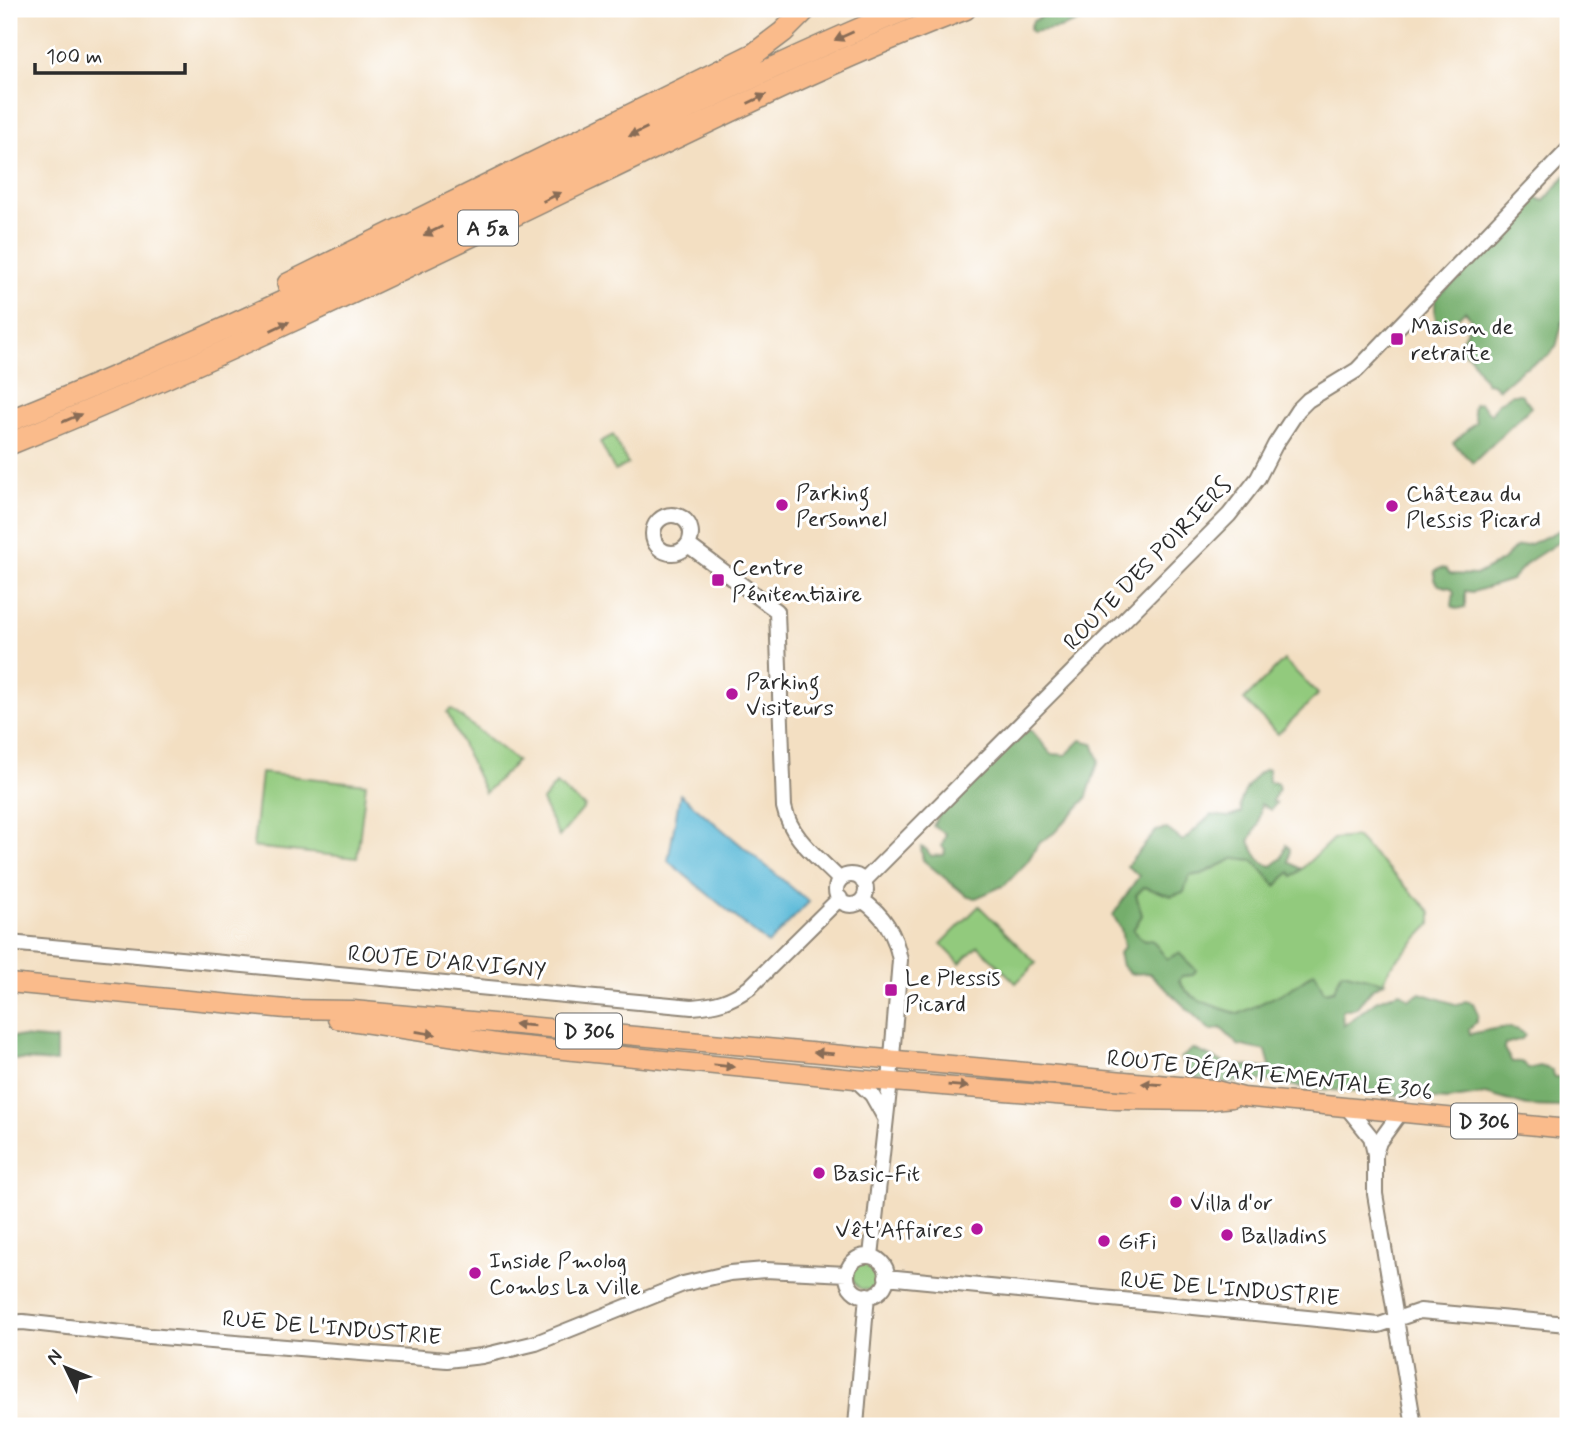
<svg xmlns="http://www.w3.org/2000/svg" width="1577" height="1435" viewBox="0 0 1577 1435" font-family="Mynerve,sans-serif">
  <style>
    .green { fill: #92ca7d; stroke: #5e7a54; stroke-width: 2 }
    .forest { fill: #75ae6c; stroke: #506c4c; stroke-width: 2 }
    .water { fill: #5ab9d8; stroke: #427282; stroke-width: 2 }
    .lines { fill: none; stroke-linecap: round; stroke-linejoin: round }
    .minor-casing { stroke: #8f8576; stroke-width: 18 }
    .major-casing { stroke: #8f8576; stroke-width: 21 }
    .highway-casing { stroke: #8f8576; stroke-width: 24 }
    .minor { stroke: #fff; stroke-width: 14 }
    .major { stroke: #fabb8b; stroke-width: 18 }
    .highway { stroke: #fabb8b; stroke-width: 21 }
    .oneway { fill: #886c56 }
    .poi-dot { fill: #b5179e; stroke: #fff; stroke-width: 2.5 }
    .labels { text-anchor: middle; stroke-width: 6; stroke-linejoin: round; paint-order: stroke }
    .shield { fill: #fff; stroke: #6b6b6b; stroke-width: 2 }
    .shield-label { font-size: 21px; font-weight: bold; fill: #2b2b2b }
    .poi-label { font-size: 23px; fill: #2b2b2b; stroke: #fff; text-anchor: start }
    .street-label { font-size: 23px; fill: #2b2b2b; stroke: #fff }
  </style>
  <rect width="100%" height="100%" fill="#fff"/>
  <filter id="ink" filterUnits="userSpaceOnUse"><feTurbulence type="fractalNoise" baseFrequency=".0143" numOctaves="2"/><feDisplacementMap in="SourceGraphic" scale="14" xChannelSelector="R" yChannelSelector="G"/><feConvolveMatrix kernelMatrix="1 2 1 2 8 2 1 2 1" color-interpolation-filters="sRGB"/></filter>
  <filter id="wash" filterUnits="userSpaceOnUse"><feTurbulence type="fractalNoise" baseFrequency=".00686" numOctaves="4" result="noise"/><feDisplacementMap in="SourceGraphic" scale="28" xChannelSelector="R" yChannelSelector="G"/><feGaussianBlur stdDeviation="1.57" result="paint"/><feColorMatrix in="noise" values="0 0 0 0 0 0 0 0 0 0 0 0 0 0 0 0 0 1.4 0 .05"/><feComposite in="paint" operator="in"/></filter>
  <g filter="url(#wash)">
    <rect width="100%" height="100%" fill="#f3dfc2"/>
    <path class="green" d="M613,435L628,464L615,471L600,442Z
      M1284,660L1318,694L1278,734L1244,700Z
      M451,709L517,761L485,793L447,712Z
      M261,773L366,784L357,858L253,847Z
      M556,784L585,807L559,837L542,801Z
      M1356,837L1431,912V924L1390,967L1384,982L1342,972L1334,990L1324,992L1314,972L1289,990L1239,1014C1218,1007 1189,1002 1179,980L1182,976L1193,975L1196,970L1167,959L1152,940L1144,941L1133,930L1142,915L1136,895L1144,887L1151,889L1189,876L1202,874L1235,858L1253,860L1276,886L1290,872L1294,876L1333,839Z
      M979,906L1036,963L1016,983L978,946L960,963L941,944Z
      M852 1275a15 15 0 1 1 30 0a15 15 0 1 1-30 0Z"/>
    <path class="forest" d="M1057,9H1113L1060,28L1032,32L1030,28L1033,21Z
      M1568,173V312L1564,317L1556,347L1547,357L1522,369L1499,389L1492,384L1486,383L1470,356L1458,350C1461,339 1467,332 1471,319L1465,311C1455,320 1451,329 1437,322L1435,315V297L1461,277L1467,262L1533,197L1544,201Z
      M1512,394H1521L1531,407L1473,463L1453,443L1476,422L1473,411L1474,404L1480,403L1491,414L1497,404Z
      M1568,526V536L1528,562L1511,580L1473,592L1465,591V607L1457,609L1452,606L1454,592L1451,588L1439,585L1434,580L1435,571L1441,568L1446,569L1450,574L1476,575L1502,561L1516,547L1531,544Z
      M1028,730L1032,731L1051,754L1066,755L1081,740L1093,743L1099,760L1086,799L1054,833L1038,844L1028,861L1005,885L976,898L968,897L923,860L921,847L926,849L931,856L944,855L945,850L942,846L946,834L933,826L939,815Z
      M1268,769L1269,782L1277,783L1279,789L1272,801L1276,803L1271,810L1261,804L1258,825L1249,841C1256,853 1257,862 1272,866L1282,858L1286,845L1290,849L1289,862L1301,869L1293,877L1290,872L1276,886L1253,860L1235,858L1202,874L1189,876L1184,892L1171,896L1144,887L1136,895L1142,915L1133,930L1144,941L1152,940L1167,959L1179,953L1196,970L1193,975L1182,976L1179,981C1189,1002 1219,1007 1239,1014L1289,990L1315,972L1324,992L1334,990L1342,972L1384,982L1373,988L1356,1008L1342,1010L1343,1026L1376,1001L1400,992L1409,999L1421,993L1458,1005L1465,1001L1473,1003L1478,1014L1476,1022L1469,1029L1470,1034C1487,1031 1514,1021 1525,1035L1522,1039L1505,1044L1504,1049L1512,1062C1521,1061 1523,1061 1528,1069L1540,1066L1552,1070L1555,1077H1568V1105L1560,1107L1527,1106L1486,1094L1447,1100L1298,1087L1267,1081L1250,1080L1229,1083L1196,1078L1186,1069L1181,1058L1193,1049L1227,1064L1271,1069L1266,1051L1238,1045L1221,1028L1211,1031L1149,973L1131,974L1122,966L1119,953L1124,947L1121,929L1113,915L1139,876L1127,866L1156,831L1167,829L1183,841L1211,815L1229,817L1241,813C1241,809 1240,805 1241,801C1244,790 1257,770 1268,769Z
      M9,1036L56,1040V1062L9,1059Z"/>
    <path class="water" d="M680,794L809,902L768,944L668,861Z"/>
  </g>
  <g filter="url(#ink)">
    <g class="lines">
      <defs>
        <path id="minor" d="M653 534a19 19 0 1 1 38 0a19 19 0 1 1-38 0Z
          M688,545L777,611L784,807C791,839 818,857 840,880
          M836 890a15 15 0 1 1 30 0a15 15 0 1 1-30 0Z
          M863,882L1229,515L1258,478L1275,445L1298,410L1308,400L1357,370L1568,150
          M862,900C884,915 895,933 900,960L890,1081L871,1256
          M9,943L692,1007C717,1005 728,1002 749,988L840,898
          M855,1079L872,1095L885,1118
          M1346,1106L1371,1137L1375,1154L1379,1142L1400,1113
          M1375,1154V1194L1414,1426
          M847 1276a20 20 0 1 1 40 0a20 20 0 1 1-40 0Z
          M886,1277L1379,1325L1420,1311L1568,1324
          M9,1323L23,1322L149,1336L447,1360L482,1356L536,1343L683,1284L730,1273L765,1270L847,1274
          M856,1426L867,1295"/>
        <path id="major" d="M9,983L286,1009L353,1010L1212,1089L1243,1097L1568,1129
          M337,1019L503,1044L855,1079L1117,1100L1204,1101L1232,1098"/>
        <path id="highway" d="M288,284L754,54L783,32L806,9
          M9,421C185,350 357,268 529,185C654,125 778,62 907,9
          M9,444C205,365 395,273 585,181C711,121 835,58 965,9"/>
      </defs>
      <use href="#minor" class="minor-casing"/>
      <use href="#major" class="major-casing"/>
      <use href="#highway" class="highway-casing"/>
      <use href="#minor" class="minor"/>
      <use href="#major" class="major"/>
      <use href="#highway" class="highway"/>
    </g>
    <defs><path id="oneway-solid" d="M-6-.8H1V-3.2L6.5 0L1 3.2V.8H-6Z" transform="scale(1.75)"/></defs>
    <g class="oneway">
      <use href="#oneway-solid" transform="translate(844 36) rotate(156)"/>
      <use href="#oneway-solid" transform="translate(757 99) rotate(-26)"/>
      <use href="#oneway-solid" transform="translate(638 132) rotate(154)"/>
      <use href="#oneway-solid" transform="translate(552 197) rotate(-26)"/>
      <use href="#oneway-solid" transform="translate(433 231) rotate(154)"/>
      <use href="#oneway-solid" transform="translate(280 326) rotate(-25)"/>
      <use href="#oneway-solid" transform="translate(72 418) rotate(-23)"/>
      <use href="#oneway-solid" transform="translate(524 1025) rotate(-175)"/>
      <use href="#oneway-solid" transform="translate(426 1033) rotate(9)"/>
      <use href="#oneway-solid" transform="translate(824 1053) rotate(-175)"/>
      <use href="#oneway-solid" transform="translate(724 1066) rotate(6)"/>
      <use href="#oneway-solid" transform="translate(1152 1084) rotate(-176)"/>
      <use href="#oneway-solid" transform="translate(958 1086) rotate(5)"/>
    </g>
  </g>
  <g class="poi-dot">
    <rect x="1390" y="332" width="14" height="14" rx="3.5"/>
    <circle cx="782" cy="505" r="7"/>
    <circle cx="1392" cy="506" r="7"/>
    <rect x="711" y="573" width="14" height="14" rx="3.5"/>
    <circle cx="732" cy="694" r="7"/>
    <rect x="884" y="983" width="14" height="14" rx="3.5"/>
    <circle cx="819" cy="1173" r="7"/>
    <circle cx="1176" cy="1202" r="7"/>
    <circle cx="977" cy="1229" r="7"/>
    <circle cx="1227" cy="1235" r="7"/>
    <circle cx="1104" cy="1241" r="7"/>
    <circle cx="475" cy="1273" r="7"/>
  </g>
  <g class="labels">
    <g class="shield">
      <rect x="458" y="210.5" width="60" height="35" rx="5"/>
      <rect x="556" y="1013.5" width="66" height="35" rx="5"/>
      <rect x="1451" y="1103.5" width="66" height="35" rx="5"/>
    </g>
    <g class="shield-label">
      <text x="488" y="235">A 5a</text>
      <text x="589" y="1038">D 306</text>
      <text x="1484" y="1128">D 306</text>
    </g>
    <g class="poi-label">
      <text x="1411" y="334">Maison de<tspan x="1411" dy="26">retraite</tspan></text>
      <text x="796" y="500">Parking<tspan x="796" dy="26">Personnel</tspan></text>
      <text x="1406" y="501">Château du<tspan x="1406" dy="26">Plessis Picard</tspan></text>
      <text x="732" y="575">Centre<tspan x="732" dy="26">Pénitentiaire</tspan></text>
      <text x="746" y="689">Parking<tspan x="746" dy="26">Visiteurs</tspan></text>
      <text x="905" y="985">Le Plessis<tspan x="905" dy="26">Picard</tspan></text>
      <text x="833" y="1181">Basic-Fit</text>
      <text x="1190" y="1210">Villa d'or</text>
      <text x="963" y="1237" text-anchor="end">Vêt'Affaires</text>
      <text x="1241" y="1243">Balladins</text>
      <text x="1118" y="1249">GiFi</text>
      <text x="489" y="1268">Inside Pmolog<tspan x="489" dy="26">Combs La Ville</tspan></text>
    </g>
    <g class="street-label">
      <text transform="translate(1147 563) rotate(-46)" y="8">ROUTE DES POIRIERS</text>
      <text transform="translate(447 961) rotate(5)" y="8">ROUTE D'ARVIGNY</text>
      <text transform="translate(1270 1074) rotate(6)" y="8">ROUTE DÉPARTEMENTALE 306</text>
      <text transform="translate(1230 1288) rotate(5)" y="8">RUE DE L'INDUSTRIE</text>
      <text transform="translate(332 1327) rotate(5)" y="8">RUE DE L'INDUSTRIE</text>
    </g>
  </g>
  <rect width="1577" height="1435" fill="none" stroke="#fff" stroke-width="35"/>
  <g transform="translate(66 1368) rotate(313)" stroke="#ffffff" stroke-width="5" paint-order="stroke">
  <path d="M0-5L12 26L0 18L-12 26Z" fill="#2b2b2b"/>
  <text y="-10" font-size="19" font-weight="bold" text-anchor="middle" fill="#2b2b2b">N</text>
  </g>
  <path d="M35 63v10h150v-10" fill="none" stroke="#2b2b2b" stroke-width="3.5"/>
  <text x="46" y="63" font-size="21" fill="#2b2b2b" stroke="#ffffff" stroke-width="5" paint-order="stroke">100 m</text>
</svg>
